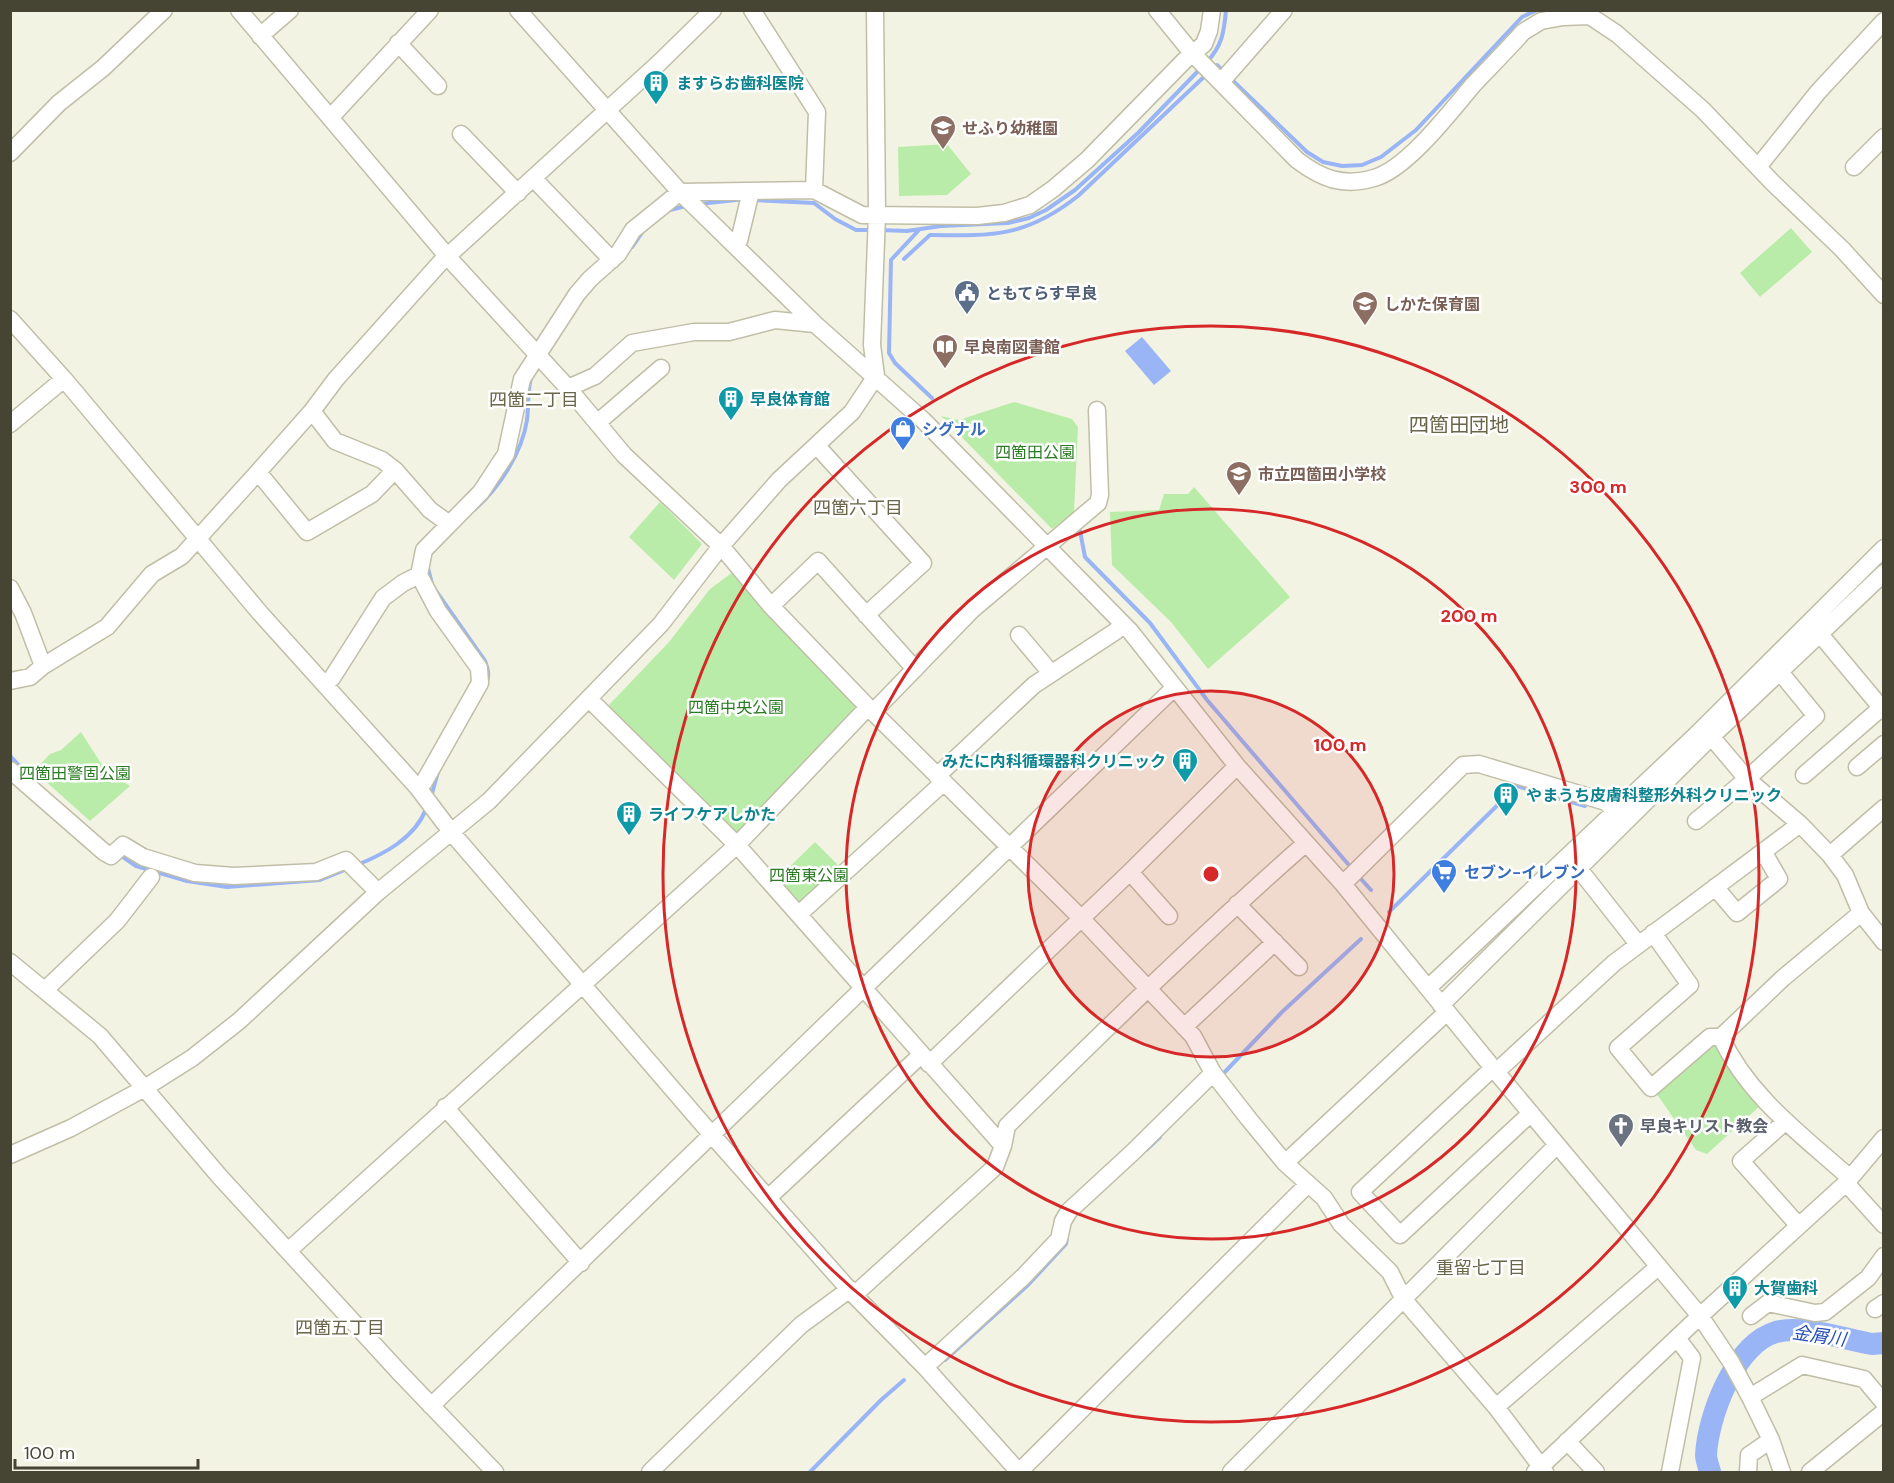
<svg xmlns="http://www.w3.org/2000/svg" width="1894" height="1483" viewBox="0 0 1894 1483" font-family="'DM Sans','Noto Sans JP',sans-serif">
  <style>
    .green { fill: #baeca9 }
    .water { fill: #9ab5f6 }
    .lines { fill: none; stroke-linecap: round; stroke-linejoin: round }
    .stream { stroke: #9ab5f6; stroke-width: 4 }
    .river { stroke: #9ab5f6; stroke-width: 22 }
    .minor-casing { stroke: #c0bea6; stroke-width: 19 }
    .minor { stroke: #fff; stroke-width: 16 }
    .ring { fill: none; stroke: #d62828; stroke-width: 3 }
    .labels { text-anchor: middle; stroke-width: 5; stroke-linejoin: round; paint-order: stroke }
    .culture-label { font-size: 16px; font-weight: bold; fill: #0d838f; stroke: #fff; text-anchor: start }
    .education-label { font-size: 16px; font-weight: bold; fill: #785e54; stroke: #fff; text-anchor: start }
    .service-label { font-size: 16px; font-weight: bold; fill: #4e5e75; stroke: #fff; text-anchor: start }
    .shop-label { font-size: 16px; font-weight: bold; fill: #366cbe; stroke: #fff; text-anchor: start }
    .park-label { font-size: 16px; fill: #297c22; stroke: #fff }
    .worship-label { font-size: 16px; font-weight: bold; fill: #5b616d; stroke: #fff; text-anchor: start }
    .neighbourhood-label { font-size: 18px; fill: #6a664a; stroke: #fff }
    .water-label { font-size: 18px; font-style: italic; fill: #244eba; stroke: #fff }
    .quarter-label { font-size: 20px; fill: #6a664a; stroke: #fff }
    .centre { fill: #d62828; stroke: #fff; stroke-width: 3 }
    .ring-label { font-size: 18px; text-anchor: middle; font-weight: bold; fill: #d62828; stroke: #fff; stroke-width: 5; stroke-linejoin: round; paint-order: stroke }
  </style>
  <rect width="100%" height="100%" fill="#f3f3e4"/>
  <path class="green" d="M947,144L971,174L947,195L899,196L898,147Z
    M1791,228L1812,252L1760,297L1740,273Z
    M1014,402L1072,419L1078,427L1074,513L1052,529L941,416L959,420Z
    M1194,487L1290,597L1208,669L1171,622L1112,565L1110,512L1159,510L1164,494H1188Z
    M660,502L702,544L674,580L629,537Z
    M733,572L860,707L739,838L608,706L669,642L710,589Z
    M81,732L104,768L130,786L90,821L34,771L50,754L61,750Z
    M815,842L843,870L801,910L775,881Z
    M1713,1043L1720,1047L1761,1105L1707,1154L1696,1150L1656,1093Z"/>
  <path class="water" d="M1142,337L1171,371L1154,385L1125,351Z"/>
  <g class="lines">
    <path class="stream" d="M1206,63C1222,46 1224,33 1226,10
      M1213,69L1217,65L1225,73
      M1230,78L1307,152L1323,162L1342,166L1362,165L1381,157L1416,130L1522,17L1537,10
      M753,200L814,203L835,219L856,230H872
      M699,204L745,199
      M670,210L686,206
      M880,230L907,231L941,226L1008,223L1029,218L1046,210L1075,190L1138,133L1201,68
      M919,230L891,260L889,353L895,363L932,398
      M632,247L643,231
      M904,259L930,235C993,236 1026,237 1078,196L1207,74
      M474,510C499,488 522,453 527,420C529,405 527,392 531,378
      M1080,531L1085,557L1150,623L1207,700L1348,864
      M428,568L432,584
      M436,591L485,661C488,669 490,676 486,684
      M10,756L31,778
      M431,797L438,772
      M120,855L136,866L187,881L227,887L320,880L347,869
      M357,865C384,854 415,838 426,809
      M1361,879L1371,890
      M1389,912L1517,786L1585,806
      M1222,1075L1282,1012L1361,939
      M1146,1150L1160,1137
      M945,1360L1028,1285L1066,1244L1067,1238
      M810,1472L881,1400L904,1380"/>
    <path class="river" d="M1710,1472C1709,1467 1706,1460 1706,1455C1708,1416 1735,1344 1776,1332C1803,1325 1844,1339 1872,1344L1884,1343"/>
    <defs>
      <path id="minor" d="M239,10L447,256L568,388L624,455L721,546L771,606L868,707L1081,918L1193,1036L1213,1073L1248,1118L1285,1163L1324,1198L1341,1224L1390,1272L1404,1300L1496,1407L1545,1472
        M518,10L680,192L815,324L923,420L1130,631L1237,766L1343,884L1493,1068L1700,1316L1731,1362L1750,1397L1771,1440L1782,1472
        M752,10L817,112L814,190L862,215L977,216L1004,213L1030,205L1053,189L1087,160L1185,60L1204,44L1209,31L1212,10
        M1157,10L1192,53L1297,160C1322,179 1343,187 1374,178C1407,169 1450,112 1473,85C1490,67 1507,50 1523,32L1541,21L1563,17L1590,16L1617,34L1703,110L1772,182L1842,249L1884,295
        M260,36L290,10
        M398,43L438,86
        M1221,82L1284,10
        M330,118L430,10
        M461,134L518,193
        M10,153L59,103L103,68L164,10
        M1758,167L1818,92L1884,21
        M1854,167L1884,137
        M533,178L612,260
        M734,245L739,241L751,191
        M10,319L64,379L260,613L418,788L452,833L712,1135L854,1295L925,1367L1019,1472
        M568,388L595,376L632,343L694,332H729L775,320L815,324
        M597,423L661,368
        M10,424L64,379
        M817,446L923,563L866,615
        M395,470L430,510L448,523
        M258,472L307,532L372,494L395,470L382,460L335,441L312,411
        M10,588L23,613L43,666
        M771,606L818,561L915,669
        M1819,633L1884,711
        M1019,635L1051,673
        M10,681L30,677L43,666L107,627L152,574L182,556L258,472L312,411L336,379L440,263L660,62L713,10
        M325,683L332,678L383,598L403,583L419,575
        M589,699L737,845L1003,1146
        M873,712L972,610L1098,503L1100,495L1097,410
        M1704,728L1747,779L1800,824L1830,855L1845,875L1861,913L1884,942
        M1857,767L1884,744
        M10,770L104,852L111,856L123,845L143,857L195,873L234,876L316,872L346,860L378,892
        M1804,775L1881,708
        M937,776L1034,685L1116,631L1122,624
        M418,788L424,782L480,683L479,668L438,611L419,575L424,550L481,492L506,454L522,379L577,294L590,279L618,254L633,230L680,192L814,190
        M1696,821L1747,779L1816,716L1780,672
        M1830,855L1884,808
        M1572,860L1638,944
        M1130,872L1169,916
        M1343,884L1463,765L1479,764L1606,802L1615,811
        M1715,887L1737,913L1779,879L1763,851
        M1237,904L1299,967
        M799,914L944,782
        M1653,933L1690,985L1618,1048L1651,1088L1710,1037H1721L1783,978L1861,913
        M10,962L100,1036L220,1177L400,1373L495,1472
        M1428,988L1696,735L1884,548
        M45,990L117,921L151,877
        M1441,1005L1711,737L1884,573
        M1184,1027L1275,942
        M1721,1037C1748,1096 1802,1135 1850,1178
        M929,1064L1130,872L1237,766
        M1493,1068L1360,1192L1400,1235L1531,1113
        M1496,1072L1614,963L1800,824
        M445,1107L581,1263
        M1786,1121L1741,1161L1799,1226
        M10,1155L71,1128L143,1089L192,1058L239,1021L378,892L489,801L661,624L721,546L779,480L852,412L876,376L872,345L877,215L875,10
        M1285,1163L1447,1012
        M1846,1183L1884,1225
        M769,1197L921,1055
        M288,1251L737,845L868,707
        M854,1295L995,1167L1003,1146L1007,1126C1105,1030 1202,934 1306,843
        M1875,1309L1884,1303
        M1751,1316L1768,1303L1815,1313L1825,1312L1868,1278L1884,1256
        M925,1367L1023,1277L1059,1239L1063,1221L1069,1211L1133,1152L1213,1073
        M1750,1397L1802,1365L1864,1379L1884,1403
        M431,1406L1174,688
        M1496,1407L1658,1267
        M1567,1441L1596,1472
        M650,1472L801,1325L850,1289
        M1019,1472L1308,1184
        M1231,1472L1557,1145
        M1535,1472L1700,1316L1846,1183L1884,1138
        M1670,1472L1692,1358L1677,1338
        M1748,1472L1749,1455L1771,1440
        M1810,1472L1884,1412"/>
    </defs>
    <use href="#minor" class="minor-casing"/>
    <use href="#minor" class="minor"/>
  </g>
  <circle cx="1211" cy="874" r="183" fill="#d62828" fill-opacity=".12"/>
  <g class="ring">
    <circle cx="1211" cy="874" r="183"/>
    <circle cx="1211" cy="874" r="365"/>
    <circle cx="1211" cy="874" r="548"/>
  </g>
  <defs>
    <symbol id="building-pin" viewBox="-11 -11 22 30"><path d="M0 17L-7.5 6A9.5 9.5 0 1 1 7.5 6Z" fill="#0f9aa8" stroke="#fff"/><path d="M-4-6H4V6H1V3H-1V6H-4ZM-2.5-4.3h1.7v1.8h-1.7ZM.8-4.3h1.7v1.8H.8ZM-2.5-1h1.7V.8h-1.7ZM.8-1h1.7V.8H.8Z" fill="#fff"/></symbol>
    <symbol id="school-pin" viewBox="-11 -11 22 30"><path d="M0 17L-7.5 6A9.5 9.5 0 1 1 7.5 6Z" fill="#8d6e63" stroke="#fff"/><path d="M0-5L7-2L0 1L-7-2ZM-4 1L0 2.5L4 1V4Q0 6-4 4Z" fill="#fff"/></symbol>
    <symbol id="civic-pin" viewBox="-11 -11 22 30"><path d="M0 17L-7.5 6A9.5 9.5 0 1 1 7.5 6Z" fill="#5c6f8a" stroke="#fff"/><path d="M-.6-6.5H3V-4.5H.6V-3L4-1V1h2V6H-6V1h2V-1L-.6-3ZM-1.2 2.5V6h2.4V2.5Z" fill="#fff"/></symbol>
    <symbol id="library-pin" viewBox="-11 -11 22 30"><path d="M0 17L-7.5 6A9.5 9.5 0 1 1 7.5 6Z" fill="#8d6e63" stroke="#fff"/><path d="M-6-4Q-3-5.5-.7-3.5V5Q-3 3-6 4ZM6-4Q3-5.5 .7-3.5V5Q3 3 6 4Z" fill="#fff"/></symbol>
    <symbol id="shop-pin" viewBox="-11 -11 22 30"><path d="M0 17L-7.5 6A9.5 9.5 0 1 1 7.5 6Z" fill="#3f7fe0" stroke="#fff"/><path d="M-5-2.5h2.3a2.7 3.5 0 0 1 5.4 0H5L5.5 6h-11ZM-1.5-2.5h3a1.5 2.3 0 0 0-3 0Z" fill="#fff"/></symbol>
    <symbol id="supermarket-pin" viewBox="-11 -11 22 30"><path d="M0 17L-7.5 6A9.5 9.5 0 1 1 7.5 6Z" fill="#3f7fe0" stroke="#fff"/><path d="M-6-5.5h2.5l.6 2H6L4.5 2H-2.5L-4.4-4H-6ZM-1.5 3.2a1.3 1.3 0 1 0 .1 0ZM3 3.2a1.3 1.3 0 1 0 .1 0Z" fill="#fff"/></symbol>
    <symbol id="church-pin" viewBox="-11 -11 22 30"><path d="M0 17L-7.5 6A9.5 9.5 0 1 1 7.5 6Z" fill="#6b7280" stroke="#fff"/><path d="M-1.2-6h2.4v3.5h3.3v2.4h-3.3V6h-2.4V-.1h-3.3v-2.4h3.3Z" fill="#fff"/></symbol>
  </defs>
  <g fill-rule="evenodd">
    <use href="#building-pin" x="641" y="68" width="30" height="40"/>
    <use href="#school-pin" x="928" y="113" width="30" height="40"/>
    <use href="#civic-pin" x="952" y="278" width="30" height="40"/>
    <use href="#school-pin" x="1350" y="289" width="30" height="40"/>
    <use href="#library-pin" x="930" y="332" width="30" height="40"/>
    <use href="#building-pin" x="716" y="384" width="30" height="40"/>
    <use href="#shop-pin" x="888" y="414" width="30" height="40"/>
    <use href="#school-pin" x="1224" y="459" width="30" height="40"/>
    <use href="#building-pin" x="1170" y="746" width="30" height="40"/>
    <use href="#building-pin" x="1491" y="780" width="30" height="40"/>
    <use href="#building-pin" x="614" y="799" width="30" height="40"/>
    <use href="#supermarket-pin" x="1429" y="857" width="30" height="40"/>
    <use href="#church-pin" x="1606" y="1111" width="30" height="40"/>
    <use href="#building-pin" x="1720" y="1273" width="30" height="40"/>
  </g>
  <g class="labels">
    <g class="culture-label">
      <text x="676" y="89">ますらお歯科医院</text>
      <text x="750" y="405">早良体育館</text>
      <text x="1166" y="767" text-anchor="end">みたに内科循環器科クリニック</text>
      <text x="1526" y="801">やまうち皮膚科整形外科クリニック</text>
      <text x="648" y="820">ライフケアしかた</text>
      <text x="1754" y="1294">大賀歯科</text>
    </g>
    <g class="education-label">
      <text x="962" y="134">せふり幼稚園</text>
      <text x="1384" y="310">しかた保育園</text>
      <text x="964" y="353">早良南図書館</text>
      <text x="1258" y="480">市立四箇田小学校</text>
    </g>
    <g class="service-label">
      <text x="986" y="299">ともてらす早良</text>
    </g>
    <g class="shop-label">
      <text x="922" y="435">シグナル</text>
      <text x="1464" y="878">セブン-イレブン</text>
    </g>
    <g class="park-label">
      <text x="1035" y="458">四箇田公園</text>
      <text x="736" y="713">四箇中央公園</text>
      <text x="75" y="779">四箇田警固公園</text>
      <text x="809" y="881">四箇東公園</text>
    </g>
    <g class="worship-label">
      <text x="1640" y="1132">早良キリスト教会</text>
    </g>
    <g class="neighbourhood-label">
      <text x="534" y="406">四箇二丁目</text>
      <text x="858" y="514">四箇六丁目</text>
      <text x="1481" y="1274">重留七丁目</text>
      <text x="340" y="1334">四箇五丁目</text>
    </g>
    <g class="water-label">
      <text transform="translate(1819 1336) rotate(8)" y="6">金屑川</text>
    </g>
    <g class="quarter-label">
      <text x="1459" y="432">四箇田団地</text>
    </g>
  </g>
  <circle cx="1211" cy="874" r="9" class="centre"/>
  <g class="ring-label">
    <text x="1598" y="493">300 m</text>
    <text x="1469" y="622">200 m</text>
    <text x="1340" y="751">100 m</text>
  </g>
  <rect width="1894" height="1483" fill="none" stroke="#464433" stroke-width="24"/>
  <path d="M15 1459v9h183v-9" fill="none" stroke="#464433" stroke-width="3"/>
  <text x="24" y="1459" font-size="18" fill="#464433" stroke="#ffffff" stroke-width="4.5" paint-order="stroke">100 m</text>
</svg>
